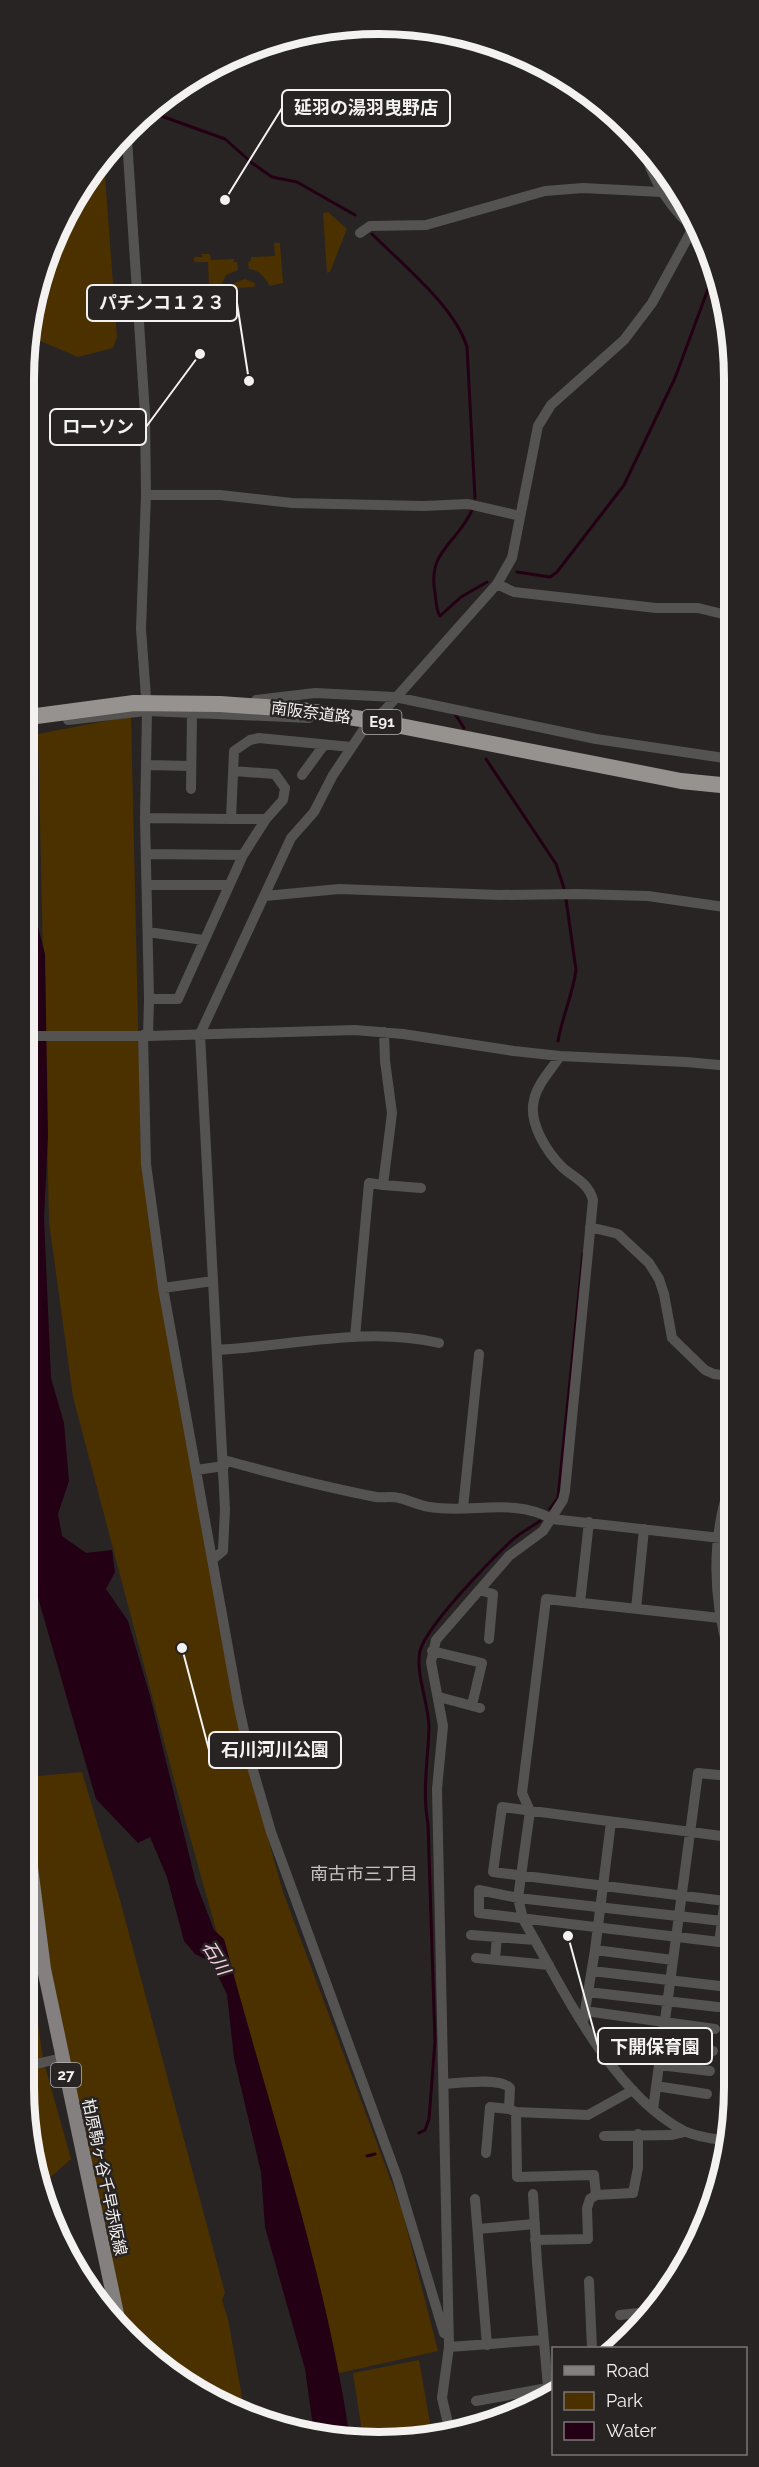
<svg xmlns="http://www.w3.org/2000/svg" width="759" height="2467" viewBox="0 0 759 2467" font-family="Raleway,'Noto Sans JP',sans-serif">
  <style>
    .green { fill: #4b3100 }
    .water { fill: #230013 }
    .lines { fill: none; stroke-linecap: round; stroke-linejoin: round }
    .stream { stroke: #230013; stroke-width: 3 }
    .minor { stroke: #545352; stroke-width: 10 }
    .major { stroke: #84807f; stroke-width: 14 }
    .highway-bridge { stroke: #969290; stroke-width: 16 }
    .labels { text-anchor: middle; stroke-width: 5; stroke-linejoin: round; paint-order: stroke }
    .shield { fill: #272423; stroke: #b6b4b3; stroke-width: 1.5 }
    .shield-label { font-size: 15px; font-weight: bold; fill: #f4f1f1 }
    .street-label { font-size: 16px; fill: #f4f1f1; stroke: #272423 }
    .neighbourhood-label { font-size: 18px; fill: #c6c1c0; stroke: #272423 }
    .water-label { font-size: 18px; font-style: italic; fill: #f9d0e3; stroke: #272423 }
    .rim { fill: none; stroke: #f4f1f1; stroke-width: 8 }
    .leader { fill: none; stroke: #f4f1f1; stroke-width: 2 }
    .callout-dot { fill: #f4f1f1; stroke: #272423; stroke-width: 2 }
    .callout { fill: #272423; stroke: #f4f1f1; stroke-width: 2 }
    .callout-label { font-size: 18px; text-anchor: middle; font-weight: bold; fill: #f4f1f1 }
  </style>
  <rect width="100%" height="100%" fill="#272423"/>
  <path class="green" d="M104,162L117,337L113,348L78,357L31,337V310L84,182Z
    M328,212L347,229L330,272L327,273L323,213Z
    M274,243H280L283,283L270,286C263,276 261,271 249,269L248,262L251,261V257L275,256Z
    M202,254H210L211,260L234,259V262H237L238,270L226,275L219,289L209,290L208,262H194V257H202Z
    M245,279L255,283L254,287L233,288L234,283Z
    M131,716L141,1155L244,1753L283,1892L402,2210L438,2351L335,2374L260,2087L176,1787L73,1397L49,1222L38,734Z
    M82,1772L120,1900L225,2293L222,2300L228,2319L245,2413L222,2406L125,2332L44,1939L27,1777Z
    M25,1957L32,1981L43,2059L71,2159L43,2184L24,2087Z
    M419,2360L432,2434L363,2438L353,2373Z"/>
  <path class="water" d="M29,703L37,758V923L45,954L48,1136L44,1218L51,1378L64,1423L69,1481L58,1514L62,1536L86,1553L112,1550L115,1572L106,1589L128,1621L150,1696L196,1883L214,1930L224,1939C268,2105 325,2268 350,2439L333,2440L314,2434L305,2369L265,2227L261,2172L234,2058L227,1994L211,1962L195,1954L184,1941L167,1877L150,1837L138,1843L96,1799L26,1556Z"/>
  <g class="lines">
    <path class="stream" d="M153,113L225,139L252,163L272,177L297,182L355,215
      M372,234C402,264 455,307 467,347L475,498
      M472,510C458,543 427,550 435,593C436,601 436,610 440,616L461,597L487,582
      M517,572L550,577L557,572L624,485L675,378L714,273
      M455,714L464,728
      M486,759L556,864L564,888
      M558,1041C562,1017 573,994 576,970L566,899
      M550,1509L558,1498L583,1254
      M419,2133L425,2130L429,2119L435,2041L428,1824C422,1792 428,1759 429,1728C429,1704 415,1673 420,1651C427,1625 489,1562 510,1542C518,1534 530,1528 540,1521
      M367,2156L375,2154"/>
    <path class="minor" d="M127,139L145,414L146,495L141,629L147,711L145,818L149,999L148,1036
      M642,141C650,177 671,213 702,234
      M360,233L370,226L426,225L545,191L583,188L661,192
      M146,495H220L292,503L423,506L468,504L520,516
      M497,584L514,592L656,608H698L731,616
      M256,700L315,693L395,697L596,739L731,759
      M148,711L309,718
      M68,720L154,710
      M146,765L191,766
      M233,771L275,774L285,788L283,800L266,819
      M302,775L324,745
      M191,789L192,713
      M145,818L231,819
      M146,854L243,855
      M147,885H229
      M265,896L339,889L500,895L577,894L648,896L731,908
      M148,932L203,940
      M149,999H178L243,855L266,819H231L234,751L250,740L259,738L351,747
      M384,1032L385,1061L392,1113L383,1185L421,1188
      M143,1035L146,1164L163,1288L238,1703L251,1763L271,1832L397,2177L444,2333
      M28,1036H148L355,1030L403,1034L514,1051L560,1056L686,1062L730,1066
      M590,1227L618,1234L649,1263L659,1279L664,1294L672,1338L705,1370L714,1374L730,1376
      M163,1288L213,1281
      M355,1337L369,1183L383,1185
      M217,1350C291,1346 367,1326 439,1343
      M224,1460C274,1474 325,1487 376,1497C383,1498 391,1496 399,1498C409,1500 419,1506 430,1507C470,1514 514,1497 552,1519L729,1539
      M196,1470L224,1466
      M463,1508L479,1354
      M212,1560L223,1551L225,1509L200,1034L291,838L314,812L333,775L366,726L385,710L497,584L512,558L538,426L551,405L624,340L652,303L693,228
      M479,1590L493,1594L489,1639
      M580,1603L589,1522
      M636,1609L644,1529
      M720,1618L546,1599L522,1793L530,1811L518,1898L523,1919C562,1987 611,2093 684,2131C697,2137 714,2139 728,2141
      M432,1651L482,1663L472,1705
      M729,1653C713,1598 711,1539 730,1485
      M439,1697L480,1708
      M725,1901L493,1872L502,1807L729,1837
      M722,1921L518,1898L479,1890V1913L719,1942C723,1916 726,1891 729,1865
      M471,1935L535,1940
      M595,1950L673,1960
      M476,1958L549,1965
      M495,1959L497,1937
      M592,1971L728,1987
      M588,1992L718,2007
      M585,2011L715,2029
      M583,2023L595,1950L611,1822
      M593,2038L713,2051
      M24,2063L36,2064L62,2058
      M659,2065L710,2071
      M444,2084C460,2083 500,2077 510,2088L509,2109L516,2112L588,2115L633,2090
      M656,2086L707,2094
      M653,2110L698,1773L729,1776
      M516,2112L517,2177L594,2175L596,2195
      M604,2136L672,2135L685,2132
      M486,2153L490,2107L509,2109
      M533,2194L537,2263L548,2387
      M475,2199L487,2345
      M478,2229L535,2224
      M535,2240L588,2239L587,2208L590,2199L596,2195L633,2193L638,2168V2134
      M589,2281L592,2348
      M620,2315L648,2312
      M449,2347L543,2340
      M476,2401L553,2387
      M450,2432L442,2398L449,2347L437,1789L443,1726L431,1662L436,1640L509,1556L543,1531L563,1500L565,1491L593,1200C588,1182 574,1178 562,1167C547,1152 528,1123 534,1100C537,1084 552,1069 560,1056"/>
    <path class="major" d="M25,1820L44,1969L120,2328"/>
    <path class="highway-bridge" d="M29,717L134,703L220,704L294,709L375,721L681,781L731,786"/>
  </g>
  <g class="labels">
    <g class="shield">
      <rect x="362.5" y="710" width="39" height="24" rx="4.5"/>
      <rect x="51" y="2063" width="30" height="24" rx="4.5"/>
    </g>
    <g class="shield-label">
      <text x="382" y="727">E91</text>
      <text x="66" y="2080">27</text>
    </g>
    <g class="street-label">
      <text transform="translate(311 712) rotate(7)" y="6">南阪奈道路</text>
      <text transform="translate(105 2177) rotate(78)" y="6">柏原駒ヶ谷千早赤阪線</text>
    </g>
    <g class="neighbourhood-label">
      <text x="364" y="1880">南古市三丁目</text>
    </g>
    <g class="water-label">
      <text transform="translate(216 1958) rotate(59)" y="6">石川</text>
    </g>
  </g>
  <path d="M0 0H759V2467H0ZM379 34H379A345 345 0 0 1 724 379V2087A345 345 0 0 1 379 2432H379A345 345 0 0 1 34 2087V379A345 345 0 0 1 379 34Z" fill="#272423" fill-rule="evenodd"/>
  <path class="rim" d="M379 34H379A345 345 0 0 1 724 379V2087A345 345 0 0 1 379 2432H379A345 345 0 0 1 34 2087V379A345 345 0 0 1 379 34Z"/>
  <path class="leader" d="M225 200L282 108M249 381L237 303M200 354L146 427M182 1648L209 1750M568 1936L598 2046"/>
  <g class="callout-dot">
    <circle cx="225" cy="200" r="6"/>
    <circle cx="249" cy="381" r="6"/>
    <circle cx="200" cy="354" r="6"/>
    <circle cx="182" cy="1648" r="6"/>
    <circle cx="568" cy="1936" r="6"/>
  </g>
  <g class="callout">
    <rect x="282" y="90" width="168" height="36" rx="6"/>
    <rect x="87" y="285" width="150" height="36" rx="6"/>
    <rect x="50" y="409" width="96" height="36" rx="6"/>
    <rect x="209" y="1732" width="132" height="36" rx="6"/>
    <rect x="598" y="2028" width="114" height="36" rx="6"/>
  </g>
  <g class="callout-label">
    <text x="366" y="114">延羽の湯羽曳野店</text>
    <text x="162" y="309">パチンコ１２３</text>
    <text x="98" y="433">ローソン</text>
    <text x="275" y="1756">石川河川公園</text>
    <text x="655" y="2053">下開保育園</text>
  </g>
  <rect x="552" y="2347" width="195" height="108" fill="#272423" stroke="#797675" stroke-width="1.5"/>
  <rect x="564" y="2366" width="30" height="9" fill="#84807f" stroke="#797675" stroke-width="1.5"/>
  <text x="606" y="2377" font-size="18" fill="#f4f1f1">Road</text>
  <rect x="564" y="2392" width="30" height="18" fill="#4b3100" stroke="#797675" stroke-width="1.5"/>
  <text x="606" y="2407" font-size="18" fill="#f4f1f1">Park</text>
  <rect x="564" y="2422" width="30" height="18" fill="#230013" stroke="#797675" stroke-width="1.5"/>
  <text x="606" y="2437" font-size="18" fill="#f4f1f1">Water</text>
</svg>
